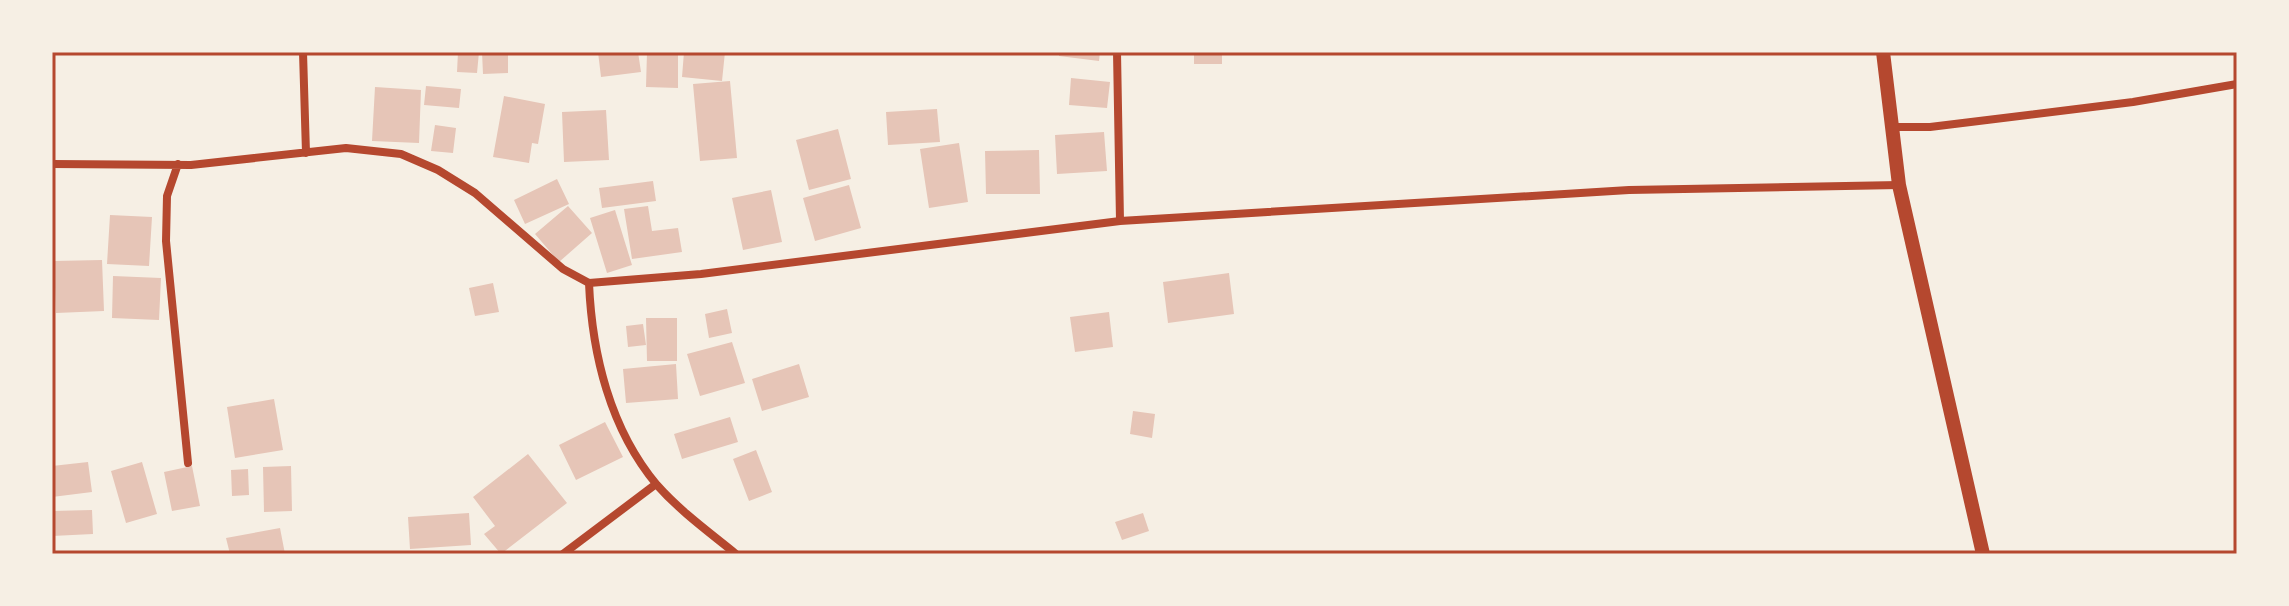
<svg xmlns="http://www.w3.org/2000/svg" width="2289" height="606" viewBox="0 0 2289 606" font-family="Lora,serif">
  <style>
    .building { fill: #e6c5b7 }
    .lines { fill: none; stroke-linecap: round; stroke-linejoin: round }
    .minor { stroke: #b5482f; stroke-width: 8 }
    .tertiary { stroke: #b5482f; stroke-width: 14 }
    .neatline { fill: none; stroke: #b5482f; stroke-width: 3 }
  </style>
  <rect width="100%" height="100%" fill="#f6efe4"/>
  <path class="building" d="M458,52H479L477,73L457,72Z
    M482,52H508V73L483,74Z
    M598,52H638L641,72L601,77Z
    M647,52H678V88L646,87Z
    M684,52H725L722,81L682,77Z
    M1059,52H1100L1099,61L1059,56Z
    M1194,52H1222V64H1194Z
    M1071,78L1110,82L1107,108L1069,105Z
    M730,81L737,158L700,161L693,84Z
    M426,86L461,89L459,108L424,105Z
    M375,87L421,90L419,143L372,141Z
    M504,96L545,104L538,144L532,143L529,163L493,157Z
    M937,109L940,142L888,145L886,112Z
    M606,110L609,160L564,162L562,112Z
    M435,125L456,128L453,153L431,151Z
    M838,129L851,179L809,190L796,140Z
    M1104,132L1107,171L1057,174L1055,135Z
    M959,143L968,202L929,208L920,149Z
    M1039,150L1040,194H986L985,151Z
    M557,179L569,204L525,224L514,200Z
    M653,181L656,201L602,208L599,188Z
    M849,185L861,228L815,241L803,198Z
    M771,190L782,242L743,250L732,198Z
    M568,206L592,233L559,262L535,234Z
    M648,206L652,231L678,228L682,252L632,259L624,209Z
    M615,210L632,265L607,273L590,218Z
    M110,215L152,217L149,266L107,264Z
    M102,260L104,311L56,313L54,261Z
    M1229,273L1234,314L1168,323L1163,282Z
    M113,276L161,278L159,320L112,318Z
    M493,283L499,312L475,316L469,288Z
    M727,309L732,333L709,338L705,314Z
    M1109,312L1113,347L1075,352L1070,317Z
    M646,318H677V361H647Z
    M643,324L646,345L628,347L626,326Z
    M732,342L745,383L700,396L687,354Z
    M676,364L678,399L626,403L623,369Z
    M799,364L809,397L762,411L752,379Z
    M274,399L283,450L235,458L227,407Z
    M1133,411L1155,414L1152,438L1130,434Z
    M730,417L738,442L682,459L674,434Z
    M605,422L623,457L576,480L559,445Z
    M756,450L772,492L749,501L733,459Z
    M528,454L567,503L501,554L484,534L495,526L473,497Z
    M88,462L92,492L52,497V466Z
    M142,462L157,514L126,523L111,471Z
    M192,466L200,506L172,511L164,472Z
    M291,466L292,511L264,512L263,467Z
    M248,469L249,495L232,496L231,470Z
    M92,510L93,534L52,536V511Z
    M469,513L471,545L410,549L408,517Z
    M1143,513L1149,531L1122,540L1115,522Z
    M280,528L285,554H230L226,538Z"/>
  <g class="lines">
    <path class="minor" d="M303,52L306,153
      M1117,52L1120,221
      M1892,127H1930L2133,102L2237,84
      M52,164L191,165L346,148L401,154L438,170L475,193L563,269L589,283L701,274L1120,221L1629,190L1899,185
      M178,164L167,196L166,241L188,463
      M589,283C592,354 610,429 657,485C680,511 709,532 736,554
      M563,554L656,484"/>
    <path class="tertiary" d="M1883,52L1899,185L1983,554"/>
  </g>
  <rect width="2289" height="606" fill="none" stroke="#f6efe4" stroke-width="108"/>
  <rect x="54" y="54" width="2181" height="498" class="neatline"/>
</svg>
